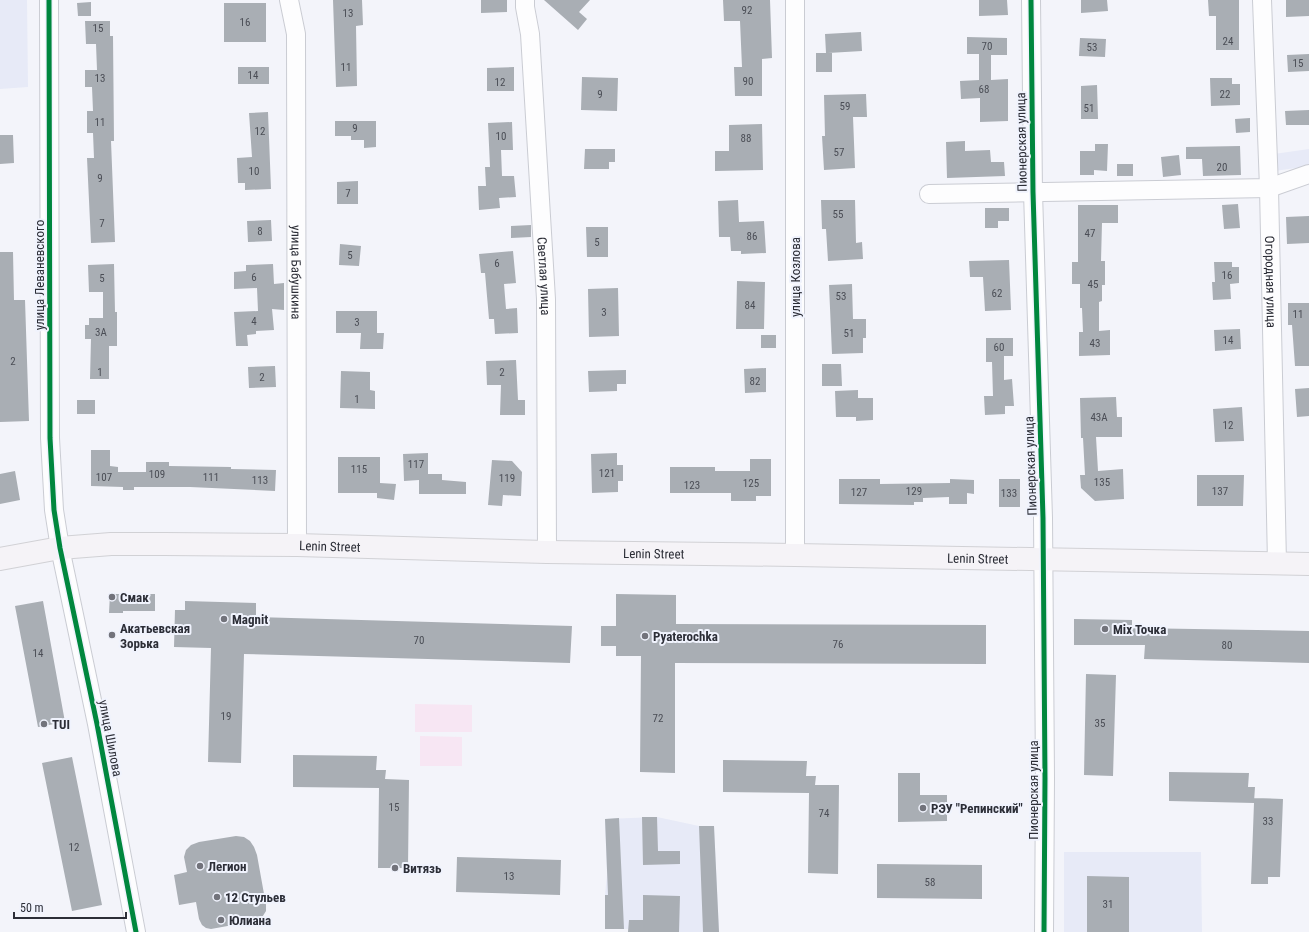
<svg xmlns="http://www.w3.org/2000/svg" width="1309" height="932" viewBox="0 0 1309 932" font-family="'Roboto Condensed',sans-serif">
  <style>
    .built { fill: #e7eaf7 }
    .green { fill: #f7e6f3 }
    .building { fill: #a9aeb4 }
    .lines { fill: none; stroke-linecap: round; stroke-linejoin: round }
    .minor-casing { stroke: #caccd3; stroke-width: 20 }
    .major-casing { stroke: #d1d1d5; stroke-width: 24 }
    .minor { stroke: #fdfdfe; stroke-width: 18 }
    .major { stroke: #f5f3f7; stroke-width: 22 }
    .cycleway-casing { stroke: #f0f3fd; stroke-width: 8 }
    .cycleway { stroke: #00873e; stroke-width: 5 }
    .poi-dot { fill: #72737b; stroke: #f0f3fd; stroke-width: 1.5 }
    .labels { text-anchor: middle; stroke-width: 4; stroke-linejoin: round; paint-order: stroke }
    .number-label { font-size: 11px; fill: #4b4e56 }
    .street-label { font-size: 13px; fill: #2c2e37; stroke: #f0f3fd }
    .poi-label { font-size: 13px; font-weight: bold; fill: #2c2e37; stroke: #f0f3fd; text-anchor: start }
  </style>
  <rect width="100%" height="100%" fill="#f3f4fa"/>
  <path class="built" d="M0,0H27L28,87L0,89Z
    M1309,149V166L1275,171L1274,154Z
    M657,817L699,826H714L719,932H628V929H605V895L607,875L605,819Z
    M1064,852H1201L1202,932H1064Z"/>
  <path class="green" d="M415,704L472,705V732H415Z
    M420,736L462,737V766H420Z"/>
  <path class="building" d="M333,0H362L363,25L356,26L357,86L336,87Z
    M481,0H507V12L481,13Z
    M544,0H590L579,12L587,19L578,30Z
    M723,0H770L772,58L762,59V96H735L734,67H742L740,21H724Z
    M979,0H1007L1008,15L979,16Z
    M1081,0H1107L1108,11L1081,13Z
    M1208,0H1239V50H1216V16H1209Z
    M1286,0H1309V16L1286,17Z
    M91,2V16H78L77,3Z
    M224,3H266V42H224Z
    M85,21H110V36H113L114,141H111L115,242L91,243L87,158H94L93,133H87V111H93L92,87H85V70H97L96,44H86Z
    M861,32L862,51L828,53H832V72H816V53H826L825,34Z
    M967,37L1007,38V55H991V80L1008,79V121L980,122V98L961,99L960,81L979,80V54H967Z
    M1080,38L1106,39L1105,57L1079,56Z
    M1309,54V71L1288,72L1287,55Z
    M238,67H269V84H238Z
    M514,67V91H487V68Z
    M582,77L618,78L617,111L581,110Z
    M1210,78H1232V84H1240V105L1211,106Z
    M1097,85L1098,119H1081V86Z
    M866,94L867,117H853L855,168L824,170L822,136H825L824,95Z
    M1309,110V125H1286L1285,111Z
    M268,112L271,189L245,190V183H238L237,158L252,157L249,113Z
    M1250,118V132L1236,133L1235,119Z
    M335,121H376V147L364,148V140H351V136H335Z
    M512,122L513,150H501L502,176H514L516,197L499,198L500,208L479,210L478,186H486L485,167H490L488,123Z
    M762,124L763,170L715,171V151H729V125Z
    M0,135H13L14,163L0,164Z
    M965,141V151L990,150L991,162H1004L1005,176L947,178L946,142Z
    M1095,144H1108L1107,171L1094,170V175H1080V151H1095Z
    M1240,146L1241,175L1203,176L1202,159H1186V147Z
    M585,149H615V162H609V169H584Z
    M1179,155L1181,175L1163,177L1161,157Z
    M1117,164H1133V176H1117Z
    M358,181V204H337V182Z
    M738,200L739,222L764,221L766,253L741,254V251H731L730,237H719L718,201Z
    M821,200H855L856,243L862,242L863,259L828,261L826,229H822Z
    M1238,204L1240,228L1224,229L1222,205Z
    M1078,205H1118V223H1102L1101,261H1105V285H1102V301L1099,302V331L1110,330V355L1079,356V332H1083L1082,308H1080V284H1072V262H1078Z
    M985,208H1009V221H998V228H985Z
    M1309,216V243L1287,244L1286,217Z
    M271,220L272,241L248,242L247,221Z
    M531,225V237L511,238V226Z
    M586,227H608V257H587Z
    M340,244L361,246L359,266L339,265Z
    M513,251L516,283L504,284L506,309L517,308L518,333L495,334L494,319H489L485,273H481L479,254Z
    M0,252H13L14,300H25L29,421L0,422Z
    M1009,260L1011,310L985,311L983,277H970L969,261Z
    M1214,262H1232V267H1239V283L1230,284L1231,299L1213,300L1212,282H1215Z
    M114,264L115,312H117V346H109V379H90L91,339H85V325H89V318H103V292H89L88,265Z
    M273,264L274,284L284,283V310L272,309L274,330L256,331V334L247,335L248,346H236L234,312L258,311L257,288L234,289V272L246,271V265Z
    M737,281L765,282L764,329H736Z
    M852,284L853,319H866V338H863V353L832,354L829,285Z
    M618,288L619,336L589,337L588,289Z
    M1288,303H1309V366H1295L1292,325H1288Z
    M336,311H377V333H384L383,349H360L361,333H336Z
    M1240,329L1241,349L1215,351L1214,330Z
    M761,335H776V348H761Z
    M986,338H1013V356H1004V380L1012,379L1014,406H1005V414L985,415L984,396H993L992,362H986Z
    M516,360L518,400H525V415H500L501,385H487L486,361Z
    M822,364H841L842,386H822Z
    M275,366L276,387L249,388L248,367Z
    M766,368V392L745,393L744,369Z
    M626,370V384H617V391L589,392L588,371Z
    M341,371L370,372V390L375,391V409L340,408Z
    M1309,388V416L1297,417L1295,389Z
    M858,390V398H873V420L856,421V417H836L835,391Z
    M1116,397L1117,417H1122V437H1096L1098,471L1123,469L1124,499L1095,501L1081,488L1080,475H1085L1083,438H1081L1080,398Z
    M77,400H95V414H77Z
    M1242,407L1244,441L1215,442L1213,409Z
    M91,450H110V466L118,467V472H146V462H169V466L231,467V469L276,470L275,491L190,487H134V490H123V487L91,486Z
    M428,453V474H442V480L466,482V494H419V480L404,481L403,454Z
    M617,453V465H623V481H618V492L592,493L591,454Z
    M338,457H380V483L396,484L394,500L377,498V493H338Z
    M750,459H771V496H756V501H731V493H670V467H715V471H750Z
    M492,460L512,461L522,472L521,496L503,495L502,506L488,505Z
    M15,471L20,500L0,504V474Z
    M1197,475H1244L1243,506H1197Z
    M839,479H880V484L950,483V479L974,480V494L967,493V504H949V497L923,498V502H914V505L839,504Z
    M999,479H1020V507H999Z
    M110,594H155V611H123V613H109Z
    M616,594L676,595V624L986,625V664L675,663V773L640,772L641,656H616V646H601V626H616Z
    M43,601L65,722L38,727L15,606Z
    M185,601L256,603V617L572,626L570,663L244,654L241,763L208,762L211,648L174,647L175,610H185Z
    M1074,619L1132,620V628L1309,631V663L1144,659L1145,645H1074Z
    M1086,674L1116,675L1113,776L1084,775Z
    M293,755L377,756L376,770H386L385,779L409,780L408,868H378L379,788L293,787Z
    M72,757L102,905L72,911L42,763Z
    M723,760L807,761L806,776H816L815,785H839L838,874L808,873L809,793L723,792Z
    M1169,772L1249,773L1248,787H1255L1254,802V798L1283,799L1280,877H1268V884H1251L1254,803L1169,801Z
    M898,773H920V795H947V821L898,822Z
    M642,817H657L658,851H680V864L643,865Z
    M619,818L624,929H605V895H608L605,819Z
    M699,826H714L719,932H703Z
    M236,836L244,837L250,841L254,847L257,855L266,905V911L261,919L255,921L211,929L206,928L202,925L199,919L196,902L179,905L174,875L187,872L184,857L186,850L191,845L199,842Z
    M457,857L561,860L560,895L456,892Z
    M877,864L982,865V899L877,898Z
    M1087,876L1129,877V932H1087Z
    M643,895L680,896L679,932H628L629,920H643Z"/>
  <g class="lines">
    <defs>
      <g id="minor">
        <path d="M49,0L50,438L54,510L60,548L97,724L136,932"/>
        <path id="s1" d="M289,0L296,34L297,545"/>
        <path id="s2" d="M525,0V7L530,34L546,299L547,552"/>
        <path d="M795,0V555"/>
        <path d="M1031,0L1033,192L1043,518L1045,778L1044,932"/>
        <path id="s3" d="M1262,0L1269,188L1277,563"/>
        <path d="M929,194L1269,188L1309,174"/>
      </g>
      <g id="major">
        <path id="s4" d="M0,559L60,548L111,544H164L297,545L547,552L795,555L1309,564"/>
      </g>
    </defs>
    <use href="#minor" class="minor-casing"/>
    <use href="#major" class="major-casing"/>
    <use href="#minor" class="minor"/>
    <use href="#major" class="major"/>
    <defs>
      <path id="cycleway" d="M49,0L50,438L54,510L60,548L97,724L136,932
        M1031,0L1033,192L1043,518L1045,778L1044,932"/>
    </defs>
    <use href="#cycleway" class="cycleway-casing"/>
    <use href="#cycleway" class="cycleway"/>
  </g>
  <g class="poi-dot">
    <circle cx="112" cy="597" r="4"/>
    <circle cx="224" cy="619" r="4"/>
    <circle cx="1105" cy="629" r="4"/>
    <circle cx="112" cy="635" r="4"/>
    <circle cx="645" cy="636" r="4"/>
    <circle cx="44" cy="724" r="4"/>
    <circle cx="923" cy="808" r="4"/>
    <circle cx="200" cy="866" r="4"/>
    <circle cx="395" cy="868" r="4"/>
    <circle cx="217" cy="897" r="4"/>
    <circle cx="221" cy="920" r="4"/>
  </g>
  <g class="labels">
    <g class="number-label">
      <text x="747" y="14">92</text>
      <text x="348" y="17">13</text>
      <text x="245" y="26">16</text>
      <text x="98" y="32">15</text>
      <text x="1228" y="45">24</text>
      <text x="987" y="50">70</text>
      <text x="1092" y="51">53</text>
      <text x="1298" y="67">15</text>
      <text x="346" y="71">11</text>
      <text x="253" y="79">14</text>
      <text x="100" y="82">13</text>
      <text x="748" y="85">90</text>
      <text x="500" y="86">12</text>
      <text x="984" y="93">68</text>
      <text x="600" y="98">9</text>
      <text x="1225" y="98">22</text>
      <text x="845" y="110">59</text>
      <text x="1089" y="112">51</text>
      <text x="100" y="126">11</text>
      <text x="355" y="132">9</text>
      <text x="260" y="135">12</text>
      <text x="501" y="140">10</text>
      <text x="746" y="142">88</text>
      <text x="839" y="156">57</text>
      <text x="1222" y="171">20</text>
      <text x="254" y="175">10</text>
      <text x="100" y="182">9</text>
      <text x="348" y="197">7</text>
      <text x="838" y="218">55</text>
      <text x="102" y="227">7</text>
      <text x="260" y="235">8</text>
      <text x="1090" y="237">47</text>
      <text x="752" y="240">86</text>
      <text x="597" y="246">5</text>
      <text x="350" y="259">5</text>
      <text x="497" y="267">6</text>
      <text x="1227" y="279">16</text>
      <text x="254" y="281">6</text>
      <text x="102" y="282">5</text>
      <text x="1093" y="288">45</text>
      <text x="997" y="297">62</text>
      <text x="841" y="300">53</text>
      <text x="750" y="309">84</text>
      <text x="604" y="316">3</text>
      <text x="1298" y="318">11</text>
      <text x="254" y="325">4</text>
      <text x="357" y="326">3</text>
      <text x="101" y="336">3А</text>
      <text x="849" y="337">51</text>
      <text x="1228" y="344">14</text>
      <text x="1095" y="347">43</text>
      <text x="999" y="351">60</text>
      <text x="13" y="365">2</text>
      <text x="100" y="376">1</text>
      <text x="502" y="376">2</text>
      <text x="262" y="381">2</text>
      <text x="755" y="385">82</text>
      <text x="357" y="403">1</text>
      <text x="1099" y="421">43А</text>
      <text x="1228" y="429">12</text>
      <text x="416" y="468">117</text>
      <text x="359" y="473">115</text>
      <text x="607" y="477">121</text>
      <text x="157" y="478">109</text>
      <text x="104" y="481">107</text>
      <text x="211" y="481">111</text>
      <text x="507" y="482">119</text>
      <text x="260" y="484">113</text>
      <text x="1102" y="486">135</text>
      <text x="751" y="487">125</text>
      <text x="692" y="489">123</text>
      <text x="914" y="495">129</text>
      <text x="1220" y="495">137</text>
      <text x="859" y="496">127</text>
      <text x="1009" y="497">133</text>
      <text x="419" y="644">70</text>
      <text x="838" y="648">76</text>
      <text x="1227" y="649">80</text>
      <text x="38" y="657">14</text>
      <text x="226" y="720">19</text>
      <text x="658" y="722">72</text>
      <text x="1100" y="727">35</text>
      <text x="394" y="811">15</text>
      <text x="824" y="817">74</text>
      <text x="1268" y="825">33</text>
      <text x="74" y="851">12</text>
      <text x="509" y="880">13</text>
      <text x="930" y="886">58</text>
      <text x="1108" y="908">31</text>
    </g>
    <g class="street-label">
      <text transform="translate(1021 142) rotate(-91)" y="5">Пионерская улица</text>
      <text dy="5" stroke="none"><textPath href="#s1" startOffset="273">улица Бабушкина</textPath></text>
      <text transform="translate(39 275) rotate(-90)" y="5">улица Леваневского</text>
      <text dy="5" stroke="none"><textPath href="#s2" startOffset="277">Светлая улица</textPath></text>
      <text transform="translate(795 277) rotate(-90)" y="5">улица Козлова</text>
      <text dy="5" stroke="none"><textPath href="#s3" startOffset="282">Огородная улица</textPath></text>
      <text transform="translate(1030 466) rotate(-92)" y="5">Пионерская улица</text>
      <text dy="5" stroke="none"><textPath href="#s4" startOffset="331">Lenin Street</textPath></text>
      <text dy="5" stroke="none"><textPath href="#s4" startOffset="655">Lenin Street</textPath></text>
      <text dy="5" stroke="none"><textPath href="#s4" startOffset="979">Lenin Street</textPath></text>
      <text transform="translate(111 738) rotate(79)" y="5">улица Шилова</text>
      <text transform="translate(1033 790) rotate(-90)" y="5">Пионерская улица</text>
    </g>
    <g class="poi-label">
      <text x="120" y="602">Смак</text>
      <text x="232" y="624">Magnit</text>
      <text x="120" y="633">Акатьевская<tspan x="120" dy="15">Зорька</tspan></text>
      <text x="1113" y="634">Mix Точка</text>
      <text x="653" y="641">Pyaterochka</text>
      <text x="52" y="729">TUI</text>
      <text x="931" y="813">РЭУ "Репинский"</text>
      <text x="208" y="871">Легион</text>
      <text x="403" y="873">Витязь</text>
      <text x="225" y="902">12 Стульев</text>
      <text x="229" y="925">Юлиана</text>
    </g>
  </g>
  <path d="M14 912v6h112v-6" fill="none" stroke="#2c2e37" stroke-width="2"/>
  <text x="20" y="912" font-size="12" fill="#2c2e37" stroke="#f0f3fd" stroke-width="3" paint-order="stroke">50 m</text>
</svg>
